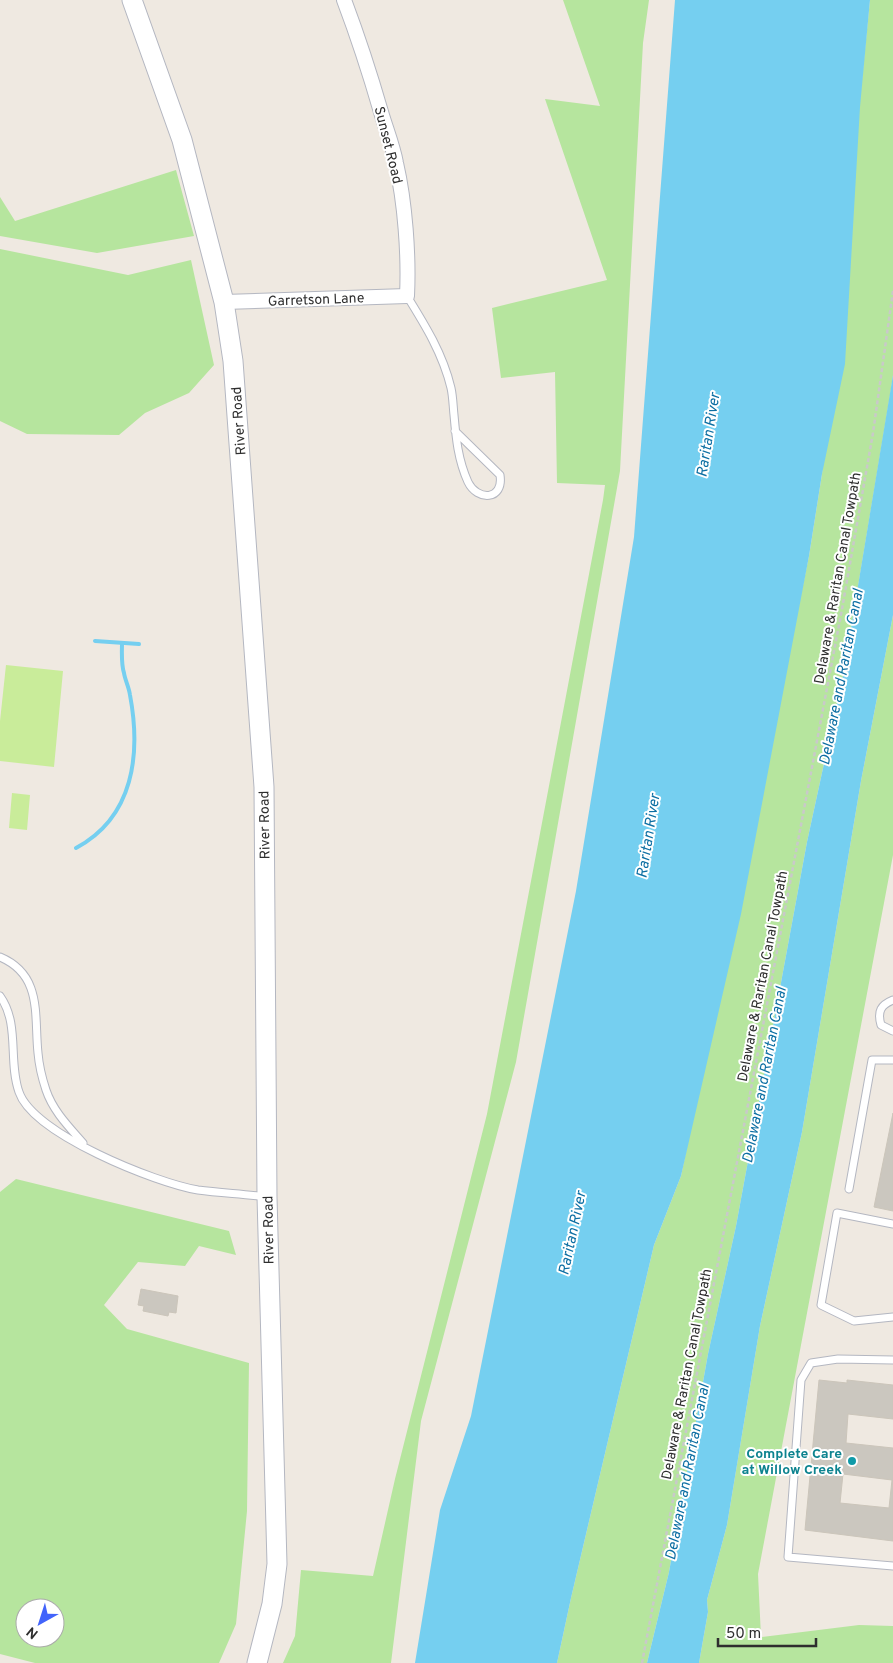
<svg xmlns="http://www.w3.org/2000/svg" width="893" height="1663" viewBox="0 0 893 1663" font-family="Overpass,sans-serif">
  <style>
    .green { fill: #b6e59e; fill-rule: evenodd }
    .pitch { fill: #c9ec9a }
    .water { fill: #75cff0 }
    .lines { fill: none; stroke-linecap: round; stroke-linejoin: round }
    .stream { stroke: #75cff0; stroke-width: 4 }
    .building { fill: #cbc7bf; stroke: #cbc5ba; fill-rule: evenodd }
    .lane-casing { stroke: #b4b7c1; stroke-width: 9 }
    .street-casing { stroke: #b4b7c1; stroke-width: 16 }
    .secondary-casing { stroke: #b4b7c1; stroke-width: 21 }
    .path { stroke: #c9c9c9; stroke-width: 2.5; stroke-dasharray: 4 2.5; stroke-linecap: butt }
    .lane { stroke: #fff; stroke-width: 7 }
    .street { stroke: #fff; stroke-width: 14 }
    .secondary { stroke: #fff; stroke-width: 19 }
    .culture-dot { fill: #0f9aa8; stroke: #fff; stroke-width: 2 }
    .labels { text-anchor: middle; stroke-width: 4; stroke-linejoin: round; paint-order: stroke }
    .street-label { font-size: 14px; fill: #2e2e2e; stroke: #fff }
    .culture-label { font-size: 14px; font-weight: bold; fill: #0d838f; stroke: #fff; text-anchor: end }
    .water-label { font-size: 15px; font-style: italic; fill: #0d6fa3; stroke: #fff }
  </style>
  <rect width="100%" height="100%" fill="#efe9e1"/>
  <path class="green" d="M563,0H649L643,43L620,471L516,1062L421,1421L391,1663H283L295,1636L301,1570L373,1576L395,1479L487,1114L603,500L605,485L557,483L555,372L501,378L492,308L607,280L545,99L600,106Z
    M870,0H893V375L891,389L843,676L807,842L736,1226L708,1354L669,1572L647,1663H557L571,1598L654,1245L681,1176L809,556L822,474Z
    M176,170L194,236L97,253L0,236V197L15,221Z
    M0,249L128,275L191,260L214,365L189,393L145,413L119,435L27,434L0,421Z
    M893,615V855L758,1574L761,1637L859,1625L893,1626V1663H699L708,1612L707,1600L727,1525L760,1326L802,1132L861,781Z
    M16,1179L229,1231L236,1255L199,1246L185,1266L138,1262L104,1305L127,1329L249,1363L247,1511L236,1624L219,1663H35L0,1654V1192ZM25,1608H55V1638H25Z"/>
  <path class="pitch" d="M6,665L63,671L54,767L0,761V721Z
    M12,793L30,795L27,830L9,828Z"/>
  <path class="water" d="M675,0H870L860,107L845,364L822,474L809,556L741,914L681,1176L654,1245L571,1598L557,1663H415L440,1510L471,1416L576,891L634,537Z
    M893,375V615L861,781L802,1132L760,1326L727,1525L707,1600L708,1612L699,1663H647L669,1572L708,1354L736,1226L807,842L843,676Z"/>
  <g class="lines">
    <path class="stream" d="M95,641L139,644
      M76,848C134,817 141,754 130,695C129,687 125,680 124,673C121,664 122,652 122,643"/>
  </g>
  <path class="building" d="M893,1113V1211L874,1207Z
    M141,1289L178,1296L176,1313L169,1312L168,1316L143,1311L144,1306L138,1305Z
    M819,1380L847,1383V1380L893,1385V1419L848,1414L846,1443L893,1448V1541L805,1530ZM843,1474L892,1480L889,1508L840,1503Z"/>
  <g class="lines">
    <defs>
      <path id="lane" d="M407,296C425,325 443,354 451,388C453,397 453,406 454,415C456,438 458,460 468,482C477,501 504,501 500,475L455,431
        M0,957C43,975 34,1016 38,1053C39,1065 42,1078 46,1090C53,1111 69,1127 83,1143
        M0,996C20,1024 8,1061 19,1092C33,1134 156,1183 198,1190C221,1193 244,1194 267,1197
        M893,1000C881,1005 877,1011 881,1025L893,1031
        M849,1189L872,1060H893
        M893,1224L837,1213L821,1305L854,1321L893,1317
        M893,1360L838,1359L811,1363L801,1380L788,1557L893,1566"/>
      <path id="street" d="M224,302L407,296C409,255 405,202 396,163C393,146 386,129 381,112C370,74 358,37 344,0"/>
      <path id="secondary" d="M132,0L182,140L224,302L233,361L264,787L267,1197L277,1564L272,1604L257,1663"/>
    </defs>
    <use href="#lane" class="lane-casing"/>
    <use href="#street" class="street-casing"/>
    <use href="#secondary" class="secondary-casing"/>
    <path class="path" d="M642,1663L842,609L873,433L893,291"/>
    <use href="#lane" class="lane"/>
    <use href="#street" class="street"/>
    <use href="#secondary" class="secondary"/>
  </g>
  <circle class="culture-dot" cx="852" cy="1461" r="5"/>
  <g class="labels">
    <g class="street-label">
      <text transform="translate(389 145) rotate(76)" y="5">Sunset Road</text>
      <text transform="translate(316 299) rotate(-2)" y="5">Garretson Lane</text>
      <text transform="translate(238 421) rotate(-94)" y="5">River Road</text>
      <text transform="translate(837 578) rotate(-80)" y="5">Delaware &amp; Raritan Canal Towpath</text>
      <text transform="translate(264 825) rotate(-91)" y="5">River Road</text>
      <text transform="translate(762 976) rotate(-79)" y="5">Delaware &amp; Raritan Canal Towpath</text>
      <text transform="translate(268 1230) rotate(-91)" y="5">River Road</text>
      <text transform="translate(686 1374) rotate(-79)" y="5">Delaware &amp; Raritan Canal Towpath</text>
    </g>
    <g class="culture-label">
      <text x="842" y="1458">Complete Care<tspan x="842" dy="16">at Willow Creek</tspan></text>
    </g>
    <g class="water-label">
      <text transform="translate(708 435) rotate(-81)" y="5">Raritan River</text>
      <text transform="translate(841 677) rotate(-79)" y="5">Delaware and Raritan Canal</text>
      <text transform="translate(648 836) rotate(-81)" y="5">Raritan River</text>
      <text transform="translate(764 1075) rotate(-79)" y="5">Delaware and Raritan Canal</text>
      <text transform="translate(572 1233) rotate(-78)" y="5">Raritan River</text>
      <text transform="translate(687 1472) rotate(-79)" y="5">Delaware and Raritan Canal</text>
    </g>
  </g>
  <g transform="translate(40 1623) rotate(219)"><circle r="24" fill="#ffffff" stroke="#ababab"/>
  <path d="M0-4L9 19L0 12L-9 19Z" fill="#4264fb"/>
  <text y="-8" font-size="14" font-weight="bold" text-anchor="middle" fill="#2e2e2e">N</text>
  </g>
  <path d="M718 1638v8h98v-8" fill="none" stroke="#2e2e2e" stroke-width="2.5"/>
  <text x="726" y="1638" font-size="15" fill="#2e2e2e" stroke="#ffffff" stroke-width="4" paint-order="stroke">50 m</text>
</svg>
